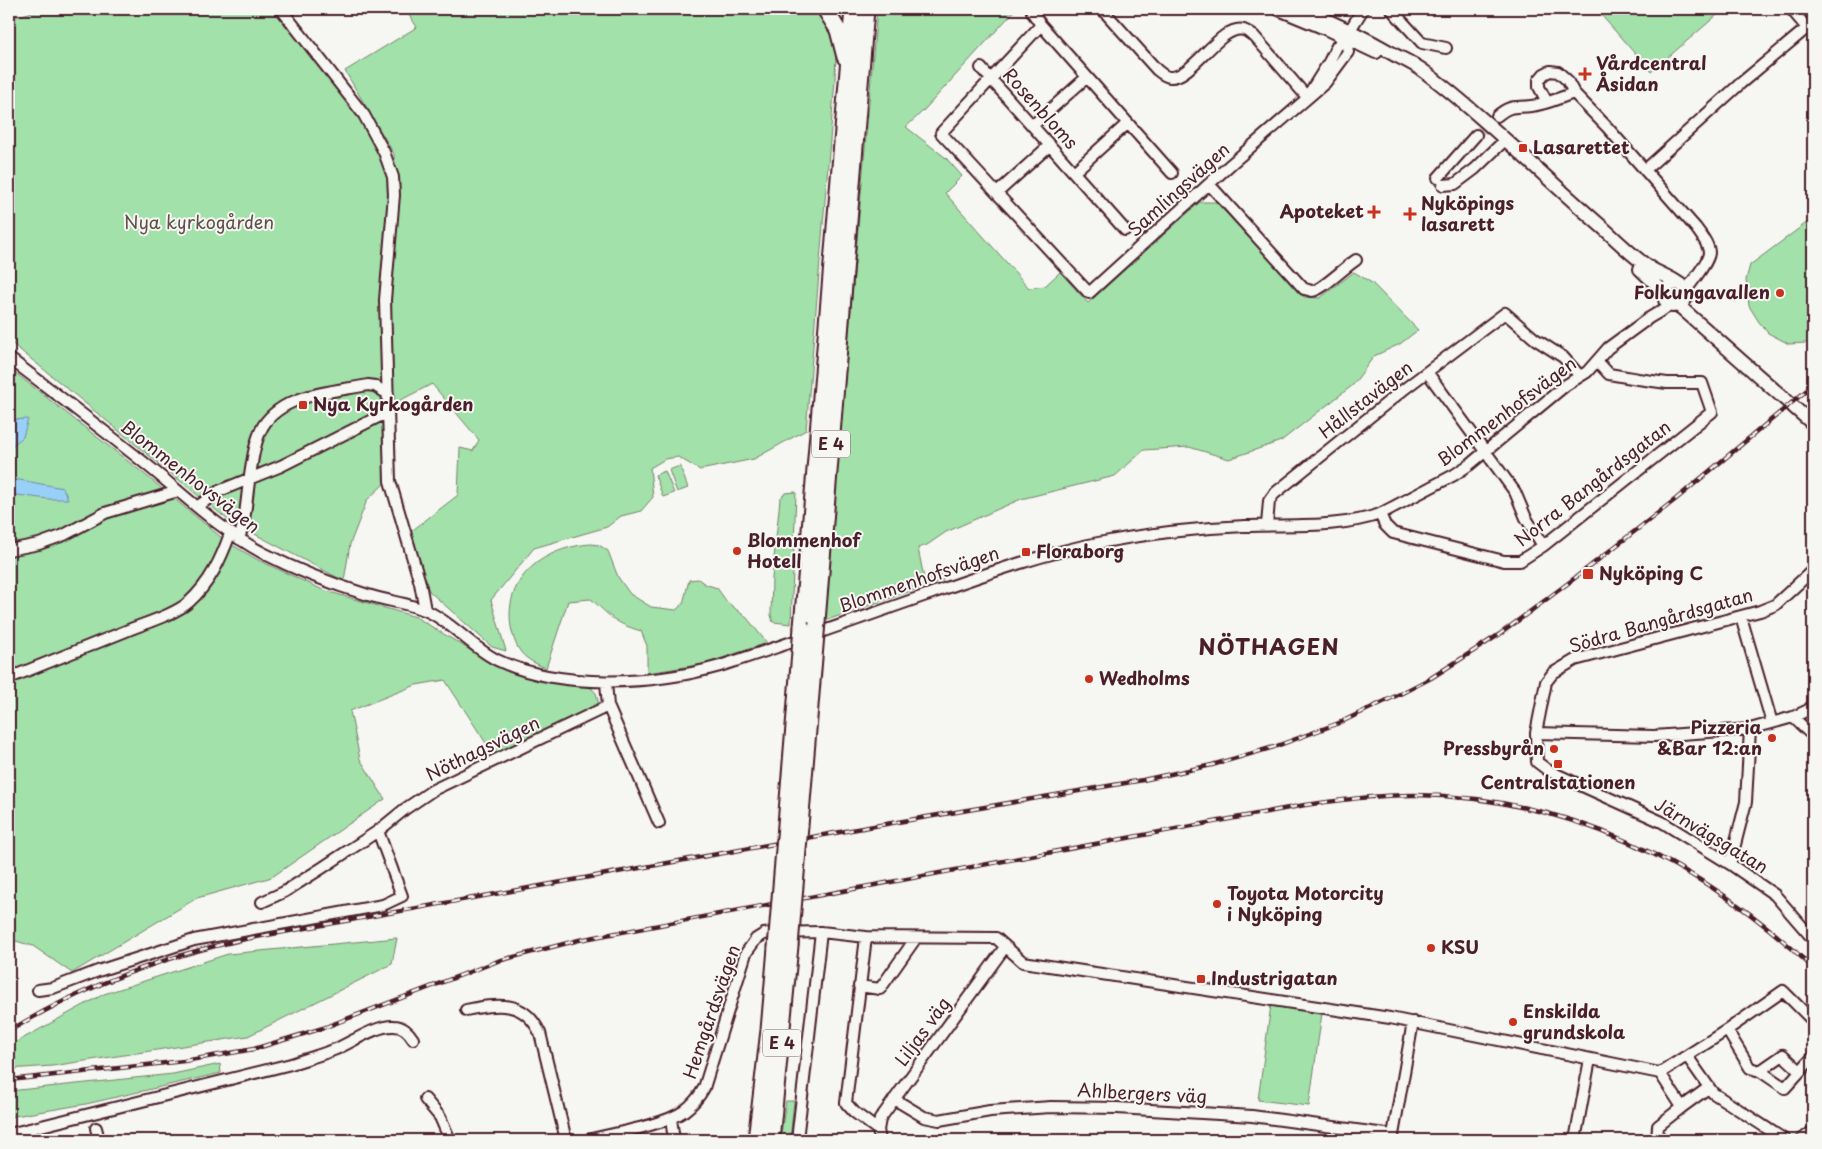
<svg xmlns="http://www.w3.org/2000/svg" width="1822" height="1149" viewBox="0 0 1822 1149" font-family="'Playpen Sans',sans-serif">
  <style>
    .green { fill: #a2e1a9; stroke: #76806a }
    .water { fill: #98d0f7; stroke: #7989a5 }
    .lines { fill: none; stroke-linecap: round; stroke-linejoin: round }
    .minor-tunnel { stroke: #d4cbca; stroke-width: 10; stroke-dasharray: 10 5; stroke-linecap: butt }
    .minor-casing { stroke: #4a1f2b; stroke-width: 14 }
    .major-casing { stroke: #4a1f2b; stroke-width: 16 }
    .highway-casing { stroke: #4a1f2b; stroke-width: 19 }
    .minor { stroke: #f6f6f2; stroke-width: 10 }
    .major { stroke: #f6f6f2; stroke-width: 12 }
    .highway { stroke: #f6f6f2; stroke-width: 15 }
    .rail-casing { stroke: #4a1f2b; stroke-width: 4.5 }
    .rail { stroke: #f6f6f2; stroke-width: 2.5; stroke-dasharray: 8; stroke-linecap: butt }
    .highway-bridge-casing { stroke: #4a1f2b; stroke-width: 19; stroke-linecap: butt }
    .highway-bridge { stroke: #f6f6f2; stroke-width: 15 }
    .poi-dot { fill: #c8321e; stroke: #f6f6f2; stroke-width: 2 }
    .labels { text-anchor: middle; stroke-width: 4; stroke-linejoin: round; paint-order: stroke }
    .shield { fill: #f6f6f2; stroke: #7e6067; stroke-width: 1 }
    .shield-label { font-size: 16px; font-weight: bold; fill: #4a1f2b }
    .poi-label { font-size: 18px; font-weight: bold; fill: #4a1f2b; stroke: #f6f6f2; text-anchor: start }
    .street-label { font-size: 18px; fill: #4a1f2b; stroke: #f6f6f2 }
    .park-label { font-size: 18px; fill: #60504a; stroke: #f6f6f2 }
    .district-label { font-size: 22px; font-weight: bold; letter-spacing: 1px; fill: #4a1f2b; stroke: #f6f6f2 }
  </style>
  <rect width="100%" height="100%" fill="#f6f6f2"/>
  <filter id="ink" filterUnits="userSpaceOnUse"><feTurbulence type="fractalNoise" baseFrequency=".02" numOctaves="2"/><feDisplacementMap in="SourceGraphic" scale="10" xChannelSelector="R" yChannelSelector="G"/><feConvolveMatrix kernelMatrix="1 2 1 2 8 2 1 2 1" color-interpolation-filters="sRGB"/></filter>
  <g filter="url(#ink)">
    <path class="green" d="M42,9H274L359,115L388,169L390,216L397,217L394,154L345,71L417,27L405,9H818L832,32L836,50L835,80L806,430L754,459L700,470L678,457L665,459L650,468L653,497L641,511L621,516L607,527L534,548L491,600L506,651L492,647L429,591L409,533L458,495L460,448L473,451L479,440L432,384L397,402L391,398L392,327H383V428L385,483L367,500L350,544L344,581L228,520L9,341V19Z
      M877,9H1016L924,110L906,127L946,158L962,176L945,193L1029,288L1045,286L1060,272L1088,303L1200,202H1216L1304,297L1320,298L1354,272L1372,283L1418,330L1400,344L1374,356L1353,385L1281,441L1229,459L1189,447L1144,450L1115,476L1021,499L946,532L927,545L918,548L924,578L942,574L943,580L824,621Z
      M1611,9H1724L1651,72L1602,16Z
      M1813,218V339L1806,343L1789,344L1768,333L1759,322L1749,306L1746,280L1750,265Z
      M9,368L143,473L227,542L258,560L323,590L416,617L483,658L590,687L596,693L599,705L495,757L445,680L416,685L350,711L360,759L385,799L272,877L197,898L72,973L33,946L9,939Z
      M680,466L688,488L677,492L669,470Z
      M665,471L674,493L663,497L655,475Z
      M796,492L791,624L773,622L771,615L772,578L780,499L785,493Z
      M591,544L599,545L608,551L618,577L630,594L651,607L676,610L683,604L689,580L698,579L705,584L717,588L727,602L747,618L767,643L704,664L647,673V646L641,631C614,623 611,617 591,599L568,601L546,668C523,659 516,651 511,627C503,576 546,547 591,544Z
      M397,938L392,964L248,1036L52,1066L9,1069V1046L104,994L228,954Z
      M1271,1005L1322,1013L1309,1106L1258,1100Z
      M220,1064L221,1073L86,1104L9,1117V1091L173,1074Z
      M786,1101H794L790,1140H780Z"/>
    <path class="water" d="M28,419L23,437L9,448V420Z
      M9,478L63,488L68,499H48L9,494Z"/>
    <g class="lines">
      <path class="minor-tunnel" d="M1476,135L1497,116"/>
      <defs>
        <path id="minor" d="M281,9L364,115L384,152L393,177L394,195L385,300L390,481L420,583L425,610
          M1036,9L1032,12L1041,25L1172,173
          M1102,9L1157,70C1161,73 1165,77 1170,77C1192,79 1221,23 1244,30C1248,31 1251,35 1254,36L1307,97
          M1391,9L1422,43L1446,48
          M1041,25L941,133L1089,293L1231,164L1325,83L1348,52L1346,39L1337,46L1329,62L1307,97
          M1350,30L1363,9
          M981,68L1125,230
          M1547,102L1539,87V80L1544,74L1550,71L1558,72L1567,80L1574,93L1607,127L1696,228C1701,235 1709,244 1709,253C1708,263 1692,282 1686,290
          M1497,116C1511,104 1515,108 1531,106C1545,105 1561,97 1574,93
          M1033,125L1087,77
          M1645,170L1741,83L1807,28L1791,9
          M1074,172L1128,123
          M1438,178L1476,135
          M1209,184L1304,289C1307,289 1310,291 1312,291C1321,291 1346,266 1356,260
          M1443,185L1455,184L1475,169L1505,140
          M997,193L1050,145
          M9,358C55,393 101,428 147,465C184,495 220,530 263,553C296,570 332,584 368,595C387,601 408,603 427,611C453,623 471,647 497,660C560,690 653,685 720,666C792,643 863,617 935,592C989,573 1042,554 1098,543C1146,534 1195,528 1245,526C1289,524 1337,529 1380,514L1454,475L1469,465L1566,385L1587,372L1608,348L1649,318L1671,305
          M1427,372L1515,492L1526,518L1543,546
          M197,507L219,491L281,466L388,412
          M1380,514L1385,525L1393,533L1504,561H1520L1543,546L1712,412L1702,383H1667L1638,379L1609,374L1597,361
          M1267,525L1269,501L1274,494L1403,390L1505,313L1535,339L1563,357L1580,376
          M239,539C246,520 246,502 249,482C252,464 254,442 263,426C284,393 333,392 368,385L375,386L388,394
          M9,550L39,544L64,535L105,513L178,491
          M1813,570L1775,605L1760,611L1575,660L1553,673L1546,682L1536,733L1537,762L1549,771L1662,822L1730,864L1775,895L1813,939
          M1741,617L1772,723
          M9,678C48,662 87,647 126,631C145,623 174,615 189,602C210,583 221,559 230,534
          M608,706L659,823
          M1793,717L1813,736
          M1536,733L1654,736L1750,729L1793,717L1808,710L1813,705
          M1730,864L1746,802L1750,729
          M262,902L284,892L322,868L378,831L405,809L433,790L608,706L606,682
          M866,937L846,1103L854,1112L878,1130
          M859,986L880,989L916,938
          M38,990L53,988L98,971L194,940L383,905L402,896L378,831
          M466,1010C497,1004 524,999 540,1033L566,1140
          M1727,1030L1783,991L1813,1021
          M1687,1056L1713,1093L1785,1140
          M1760,1071L1783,1055L1800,1071
          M425,1099L440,1117L450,1140
          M894,1099L924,1117L939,1120L990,1111L1051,1107L1117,1108L1252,1116L1393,1135
          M1682,1107L1708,1088
          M671,1119L674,1140
          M96,1128L99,1140
          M9,1134L291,1064C306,1059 321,1055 336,1049C352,1042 377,1025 394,1026C402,1026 409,1032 413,1039
          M587,1140C611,1134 665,1125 684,1111C692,1105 699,1097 704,1088L746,953L756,939L764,934L772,933L821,932L866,937L996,938L1023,962L1390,1018L1660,1073L1727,1030L1750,1068L1760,1071L1785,1088L1813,1057
          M797,1140L821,932
          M880,1140L878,1130L880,1119L1005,947
          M1394,1140L1393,1135L1413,1022
          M1575,1140L1590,1059
          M1657,1140L1658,1126L1682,1107L1660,1073
          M1801,1140L1813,1131"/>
        <path id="major" d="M1279,9L1325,28L1376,52
          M1300,9C1333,22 1364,37 1395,55C1405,60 1416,65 1425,72C1487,119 1542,175 1601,226C1617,240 1632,256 1650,268C1658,273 1681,282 1685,289C1690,299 1681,306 1672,306L1665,300L1664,292L1670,285L1677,283
          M1640,269L1664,292
          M1678,305L1813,424"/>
        <path id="highway" d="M825,9L838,30L845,57
          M817,622L866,9
          M802,627L853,9
          M756,1140L769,1030L776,948
          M771,1140L790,946"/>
      </defs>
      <use href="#minor" class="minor-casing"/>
      <use href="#major" class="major-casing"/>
      <use href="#highway" class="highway-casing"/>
      <use href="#minor" class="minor"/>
      <use href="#major" class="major"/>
      <use href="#highway" class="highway"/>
      <defs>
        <path id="rail" d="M9,1031C82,987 161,957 245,939L857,829L1143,780L1212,765L1274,747L1339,723L1402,693L1431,678L1500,634L1571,581L1676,499L1813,385
          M9,1080L184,1061L254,1049L323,1028L498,961L579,940L1305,805C1341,800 1377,795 1414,795C1566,796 1705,864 1813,968"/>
      </defs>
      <use href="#rail" class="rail-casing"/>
      <use href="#rail" class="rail"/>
      <defs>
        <path id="highway-bridge" d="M790,946L817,622
          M776,948L802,627"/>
      </defs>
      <use href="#highway-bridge" class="highway-bridge-casing"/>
      <use href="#highway-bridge" class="highway-bridge"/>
    </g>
  </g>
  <g class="poi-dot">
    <path d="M1582.5 66.5h5v5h5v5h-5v5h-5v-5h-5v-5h5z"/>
    <rect x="1518" y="143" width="10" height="10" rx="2.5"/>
    <path d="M1371.5 204.5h5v5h5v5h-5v5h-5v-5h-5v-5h5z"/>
    <path d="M1407.5 206.5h5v5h5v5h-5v5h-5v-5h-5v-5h5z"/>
    <circle cx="1780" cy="293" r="5"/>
    <rect x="298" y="400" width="10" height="10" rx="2.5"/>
    <circle cx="737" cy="551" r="5"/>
    <rect x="1021" y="547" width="10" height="10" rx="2.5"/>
    <rect x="1582" y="568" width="12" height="12" rx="2.5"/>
    <circle cx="1089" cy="679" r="5"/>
    <circle cx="1772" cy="738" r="5"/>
    <circle cx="1554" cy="749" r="5"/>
    <rect x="1553" y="759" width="10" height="10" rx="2.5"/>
    <circle cx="1217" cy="904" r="5"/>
    <circle cx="1431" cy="948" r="5"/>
    <rect x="1196" y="974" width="10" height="10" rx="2.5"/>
    <circle cx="1513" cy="1022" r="5"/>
  </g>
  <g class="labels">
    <g class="shield">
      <rect x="812" y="430.5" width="38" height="27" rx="4"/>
      <rect x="763" y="1029.5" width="38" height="27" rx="4"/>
    </g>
    <g class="shield-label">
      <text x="831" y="450">E 4</text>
      <text x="782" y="1049">E 4</text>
    </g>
    <g class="poi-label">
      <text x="1596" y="70">Vårdcentral<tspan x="1596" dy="21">Åsidan</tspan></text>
      <text x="1533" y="154">Lasarettet</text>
      <text x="1421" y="210">Nyköpings<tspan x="1421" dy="21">lasarett</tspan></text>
      <text x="1364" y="218" text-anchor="end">Apoteket</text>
      <text x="1770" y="299" text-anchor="end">Folkungavallen</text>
      <text x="313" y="411">Nya Kyrkogården</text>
      <text x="747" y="547">Blommenhof<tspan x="747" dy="21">Hotell</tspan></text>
      <text x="1036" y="558">Floraborg</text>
      <text x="1599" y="580">Nyköping C</text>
      <text x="1099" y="685">Wedholms</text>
      <text x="1762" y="734" text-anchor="end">Pizzeria<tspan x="1762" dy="21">&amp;Bar 12:an</tspan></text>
      <text x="1544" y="755" text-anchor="end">Pressbyrån</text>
      <text x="1558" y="789" text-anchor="middle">Centralstationen</text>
      <text x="1227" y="900">Toyota Motorcity<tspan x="1227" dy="21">i Nyköping</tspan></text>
      <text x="1441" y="954">KSU</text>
      <text x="1211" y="985">Industrigatan</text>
      <text x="1523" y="1018">Enskilda<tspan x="1523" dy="21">grundskola</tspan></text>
    </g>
    <g class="street-label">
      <text transform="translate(1040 109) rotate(48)" y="6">Rosenbloms</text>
      <text transform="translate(1179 190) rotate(-42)" y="6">Samlingsvägen</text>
      <text transform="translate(1366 400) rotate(-38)" y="6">Hållstavägen</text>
      <text transform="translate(1507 412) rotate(-37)" y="6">Blommenhofsvägen</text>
      <text transform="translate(190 477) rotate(38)" y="6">Blommenhovsvägen</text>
      <text transform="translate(1593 484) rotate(-38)" y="6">Norra Bangårdsgatan</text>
      <text transform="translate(919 580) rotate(-19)" y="6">Blommenhofsvägen</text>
      <text transform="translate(1661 621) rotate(-16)" y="6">Södra Bangårdsgatan</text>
      <text transform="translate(483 749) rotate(-26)" y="6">Nöthagsvägen</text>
      <text transform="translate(1711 836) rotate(31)" y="6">Järnvägsgatan</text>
      <text transform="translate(712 1012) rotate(-71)" y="6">Hemgårdsvägen</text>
      <text transform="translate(923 1032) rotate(-54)" y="6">Liljas väg</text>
      <text transform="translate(1142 1094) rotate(3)" y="6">Ahlbergers väg</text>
    </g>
    <g class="park-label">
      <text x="199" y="229">Nya kyrkogården</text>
    </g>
    <g class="district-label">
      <text x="1269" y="655">NÖTHAGEN</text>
    </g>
  </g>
  <rect width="1822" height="1149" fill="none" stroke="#f6f6f2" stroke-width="30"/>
  <rect x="15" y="15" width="1792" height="1119" fill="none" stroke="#4a1f2b" stroke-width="2" filter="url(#ink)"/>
</svg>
